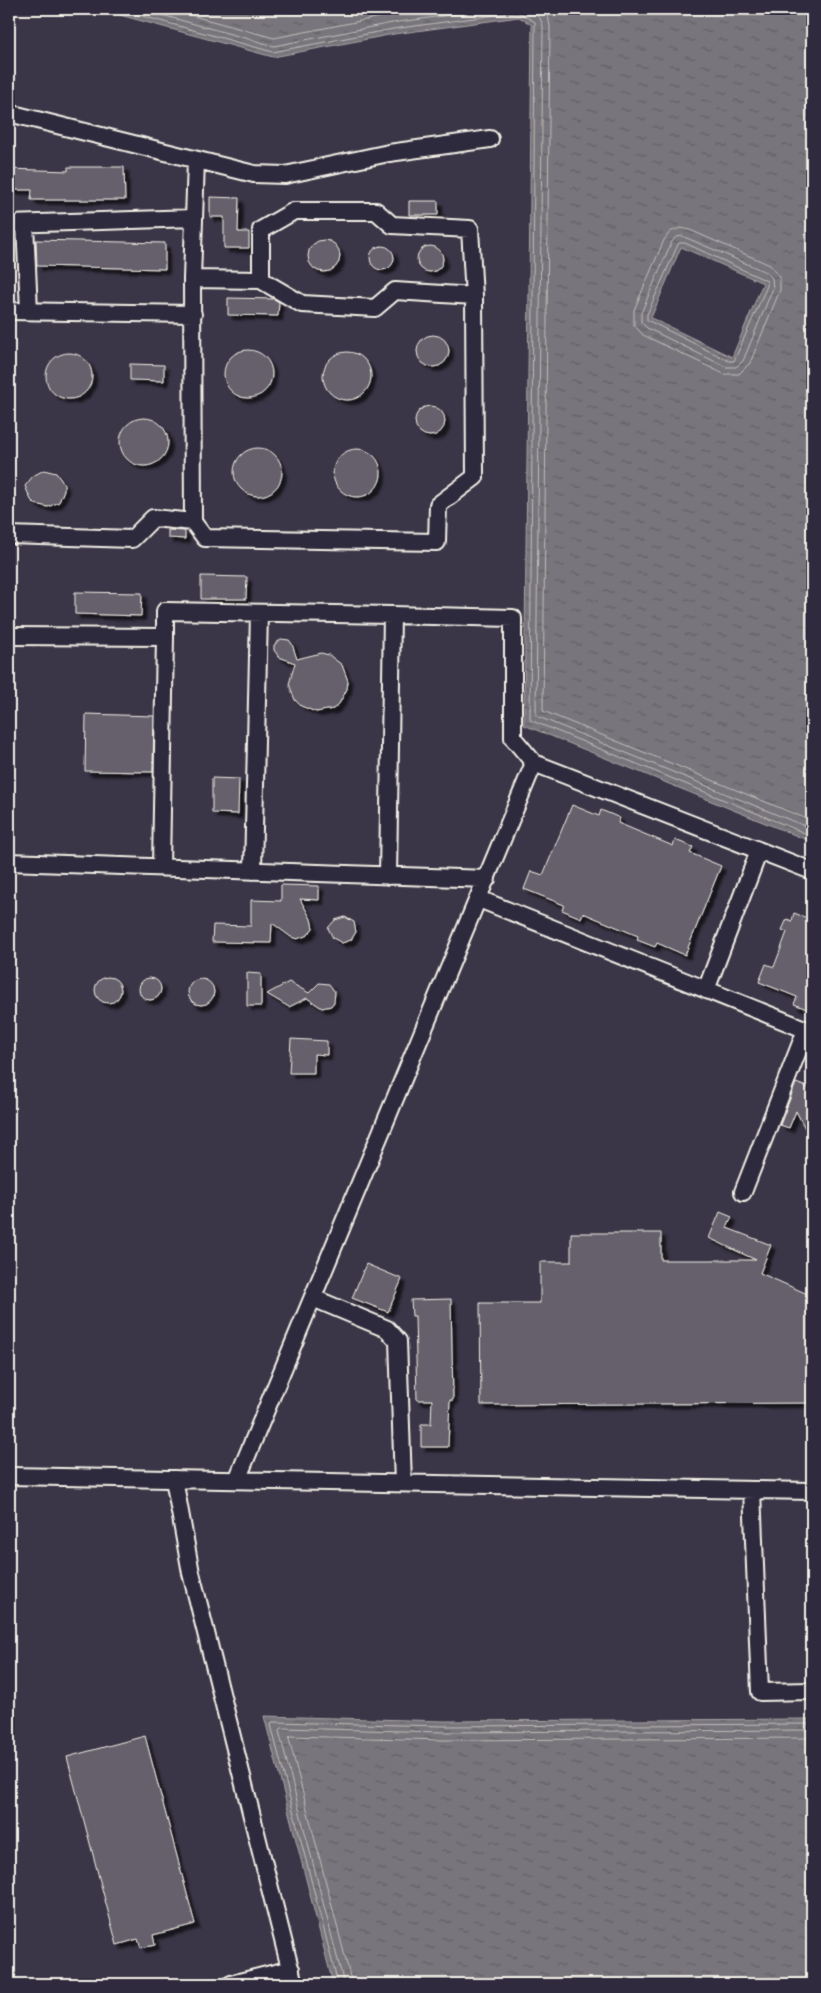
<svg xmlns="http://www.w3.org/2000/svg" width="821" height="1993" viewBox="0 0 821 1993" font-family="'Balsamiq Sans',sans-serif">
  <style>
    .water { fill: url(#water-ripples); stroke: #aaa6a7; fill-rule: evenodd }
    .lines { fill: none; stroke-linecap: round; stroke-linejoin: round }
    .shore { stroke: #c2bfbc; stroke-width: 1 }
    .building { fill: #65616c; stroke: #f4f1e8; filter: url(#shadow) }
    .minor-casing { stroke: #f4f1e8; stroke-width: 20 }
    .minor { stroke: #2f2a3d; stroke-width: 16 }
  </style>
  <defs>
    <pattern id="water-ripples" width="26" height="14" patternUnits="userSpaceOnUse" patternTransform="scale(1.25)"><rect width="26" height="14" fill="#78747b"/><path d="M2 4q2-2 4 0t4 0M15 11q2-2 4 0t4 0" fill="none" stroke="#636063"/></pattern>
    <filter id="shadow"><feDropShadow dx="4.5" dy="4.5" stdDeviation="1" flood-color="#0009"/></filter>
  </defs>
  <rect width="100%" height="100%" fill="#3b3647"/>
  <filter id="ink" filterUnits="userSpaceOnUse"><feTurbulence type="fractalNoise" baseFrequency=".02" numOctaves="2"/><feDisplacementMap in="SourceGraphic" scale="10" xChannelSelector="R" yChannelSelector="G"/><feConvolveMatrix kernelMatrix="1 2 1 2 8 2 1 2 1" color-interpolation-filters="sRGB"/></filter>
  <g filter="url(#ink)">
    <path class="water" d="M98,9H812V842L524,725L532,25L519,17L394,34L273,57ZM681,247L763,283L732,357L651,318Z
      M264,1716L444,1721L812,1719V1984H333Z"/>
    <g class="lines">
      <path class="shore" d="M117,9L273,52L393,29L518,12L535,22L530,720L812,836
        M140,9L274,46L392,23L494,9
        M168,9L274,38L391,15L438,9
        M527,9L540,18L543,26L536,716L812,829
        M541,9L548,16L550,26L543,711L812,821
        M681,228L690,230L770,265L780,277V290L750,363L739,374H724L643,335L634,325V310L664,240L670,232Z
        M682,236L766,272L772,278L773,288L743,361L736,367H726L647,328L641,322V313L671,243L675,238Z
        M679,243H685L767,281V286L734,361H729L647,320V315Z
        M338,1984L271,1725L272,1722L444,1726L812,1724
        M344,1984L279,1731L281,1728L444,1732L812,1730
        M352,1984L289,1739L290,1736L443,1740L812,1738"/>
    </g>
    <path class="building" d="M68,167H124L125,200H31L32,190H9V169L68,171Z
      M210,197L239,198L238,232H249V248H224V217H210Z
      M409,201H438V215H409Z
      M36,240L165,243V269L37,266Z
      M308 256a16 16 0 1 1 32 0a16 16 0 1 1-32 0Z
      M370 258a12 12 0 1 1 24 0a12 12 0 1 1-24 0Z
      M417 259a13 13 0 1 1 26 0a13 13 0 1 1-26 0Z
      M228,298L274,299L279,302L278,316L228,315Z
      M417 351a16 16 0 1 1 32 0a16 16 0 1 1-32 0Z
      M224 374a24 24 0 1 1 48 0a24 24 0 1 1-48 0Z
      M323 376a24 24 0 1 1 48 0a24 24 0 1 1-48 0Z
      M46 376a23 23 0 1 1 46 0a23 23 0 1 1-46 0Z
      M130,364L164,365V381L130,380Z
      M415 421a15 15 0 1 1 30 0a15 15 0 1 1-30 0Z
      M120 442a24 24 0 1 1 48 0a24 24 0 1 1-48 0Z
      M234 472a24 24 0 1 1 48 0a24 24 0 1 1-48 0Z
      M333 473a24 24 0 1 1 48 0a24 24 0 1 1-48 0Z
      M44,470L56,473L64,484V490L59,502L48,507L35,504L31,500L25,486L33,476Z
      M168,530L185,531V539L168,538Z
      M201,576L247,577L246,599H201Z
      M75,592L142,593L141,616L75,614Z
      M281,639L289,640L292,644L297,659L321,653L329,655L342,665L348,681L347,689L339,704L333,709L316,712L301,706L295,700L289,684L295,663L279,657L274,650V645Z
      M86,714L154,716L153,772L85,771Z
      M212,778L239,779L238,814L212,813Z
      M572,805L599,816L601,810L620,818L618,823L673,846L675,840L693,847L690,853L721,866L685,955L657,943L655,947L637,940L638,936L583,913L581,918L562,910L564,905L524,889L531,871L543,875Z
      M281,885L319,886V900L300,899L311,919L313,928L308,935L297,939L291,937L272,923L271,943L212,942L213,925L251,926V900L281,901Z
      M794,913L812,920V1011L794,1004L797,997L759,982L766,964L774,967L787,932L782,930L787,919L792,921Z
      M345,917L354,922L356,932L351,940L342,943L333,938L328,928L335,920Z
      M247,973L261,974V1006H247Z
      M95 990a13 13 0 1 1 26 0a13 13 0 1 1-26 0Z
      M139 989a11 11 0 1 1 22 0a11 11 0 1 1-22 0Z
      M188 992a13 13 0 1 1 26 0a13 13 0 1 1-26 0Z
      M289,982L309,993L319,983L329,984L335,992L334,1002L331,1006L322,1008L307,998L289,1007L267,994Z
      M291,1039L327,1041V1055L314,1054V1073H289Z
      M796,1083L812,1089V1142L796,1111L789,1128L780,1125Z
      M720,1212L732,1217L727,1228L771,1245L760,1273L812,1296V1403L481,1405L480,1303H540V1262H571V1233H661V1260H756L709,1238Z
      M366,1264L402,1279L388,1312L352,1298Z
      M451,1299L453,1400H450L448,1447H421V1424H431L432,1400H417L415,1316H412L411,1300Z
      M145,1736L195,1924L153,1935L155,1945L141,1948L138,1939L117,1945L67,1757Z"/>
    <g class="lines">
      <defs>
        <path id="minor" d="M9,113L254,174L285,175L389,153L490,139
          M196,160L192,279L261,280L302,304L375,308L395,291L474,296
          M9,224L194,218
          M25,224L29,311
          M192,279L193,522
          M9,311L193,314
          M9,535L132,539L153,518L193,522L205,538L437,542L438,505L475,477L474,296L470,229L392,225L376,211H294L261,230V280
          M392,615L513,618V738L534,763L812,871
          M9,636L165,637L161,867
          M165,637V611L392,615L388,876
          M9,862L487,879
          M253,871L259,613
          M479,899L812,1032
          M706,990L759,851
          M743,1192L806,1030
          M313,1298L387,1329L398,1341L403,1483
          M9,1476L812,1491
          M174,1479L191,1573L294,1984
          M237,1480L534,763
          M752,1490L760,1692L812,1691
          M231,1984L291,1969"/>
      </defs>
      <use href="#minor" class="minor-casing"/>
      <use href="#minor" class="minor"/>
    </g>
  </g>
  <rect width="821" height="1993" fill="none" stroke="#2f2a3d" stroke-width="30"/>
  <rect x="15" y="15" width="791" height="1963" fill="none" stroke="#f4f1e8" stroke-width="2" filter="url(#ink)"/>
</svg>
